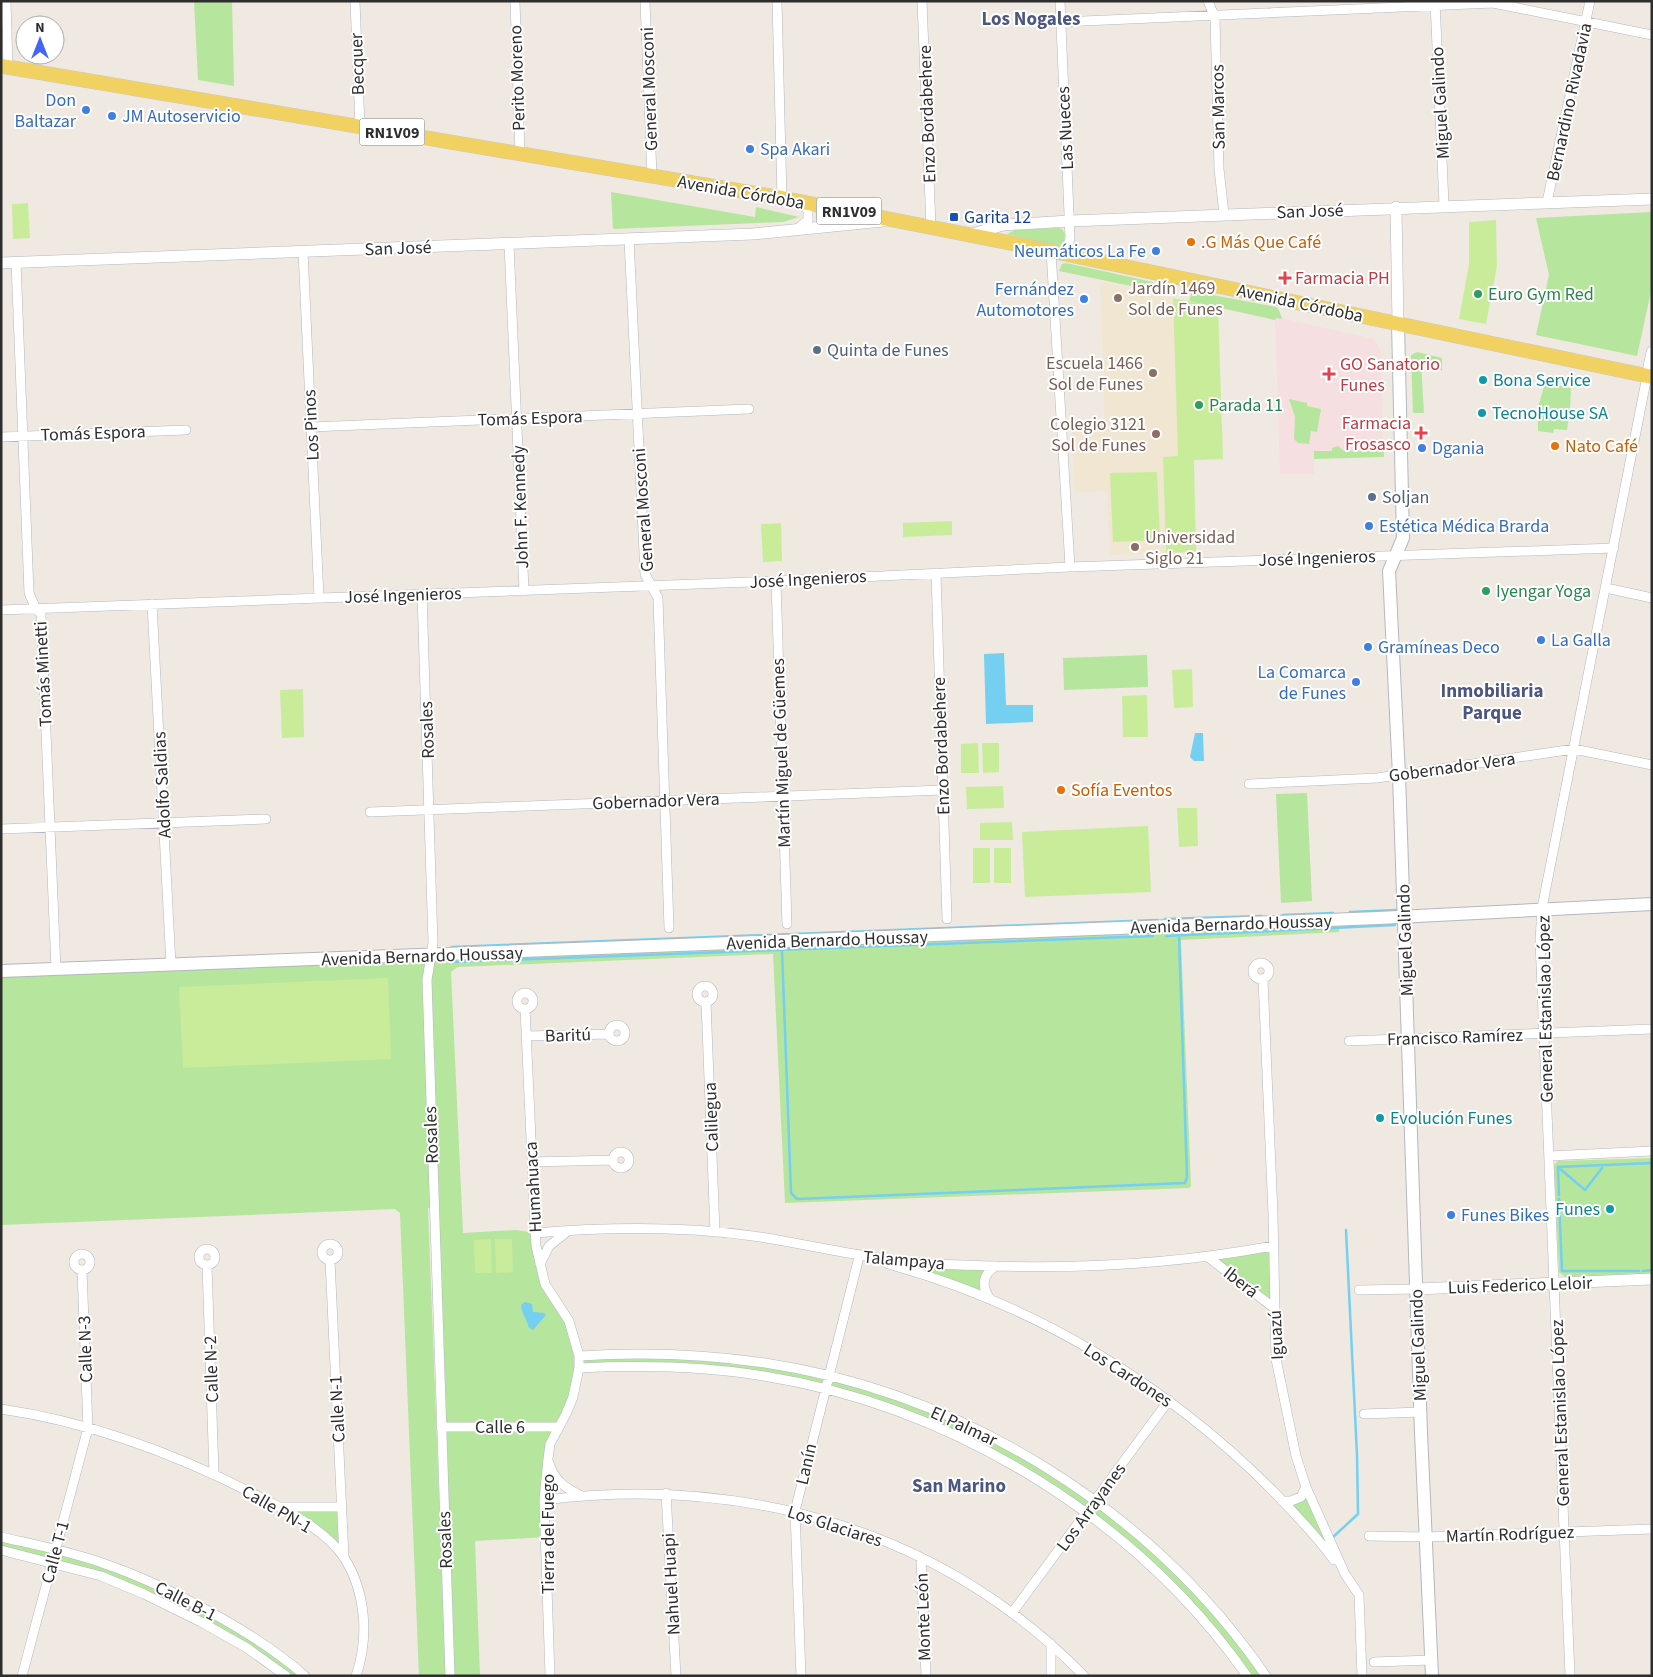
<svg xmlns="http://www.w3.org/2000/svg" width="1653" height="1677" viewBox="0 0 1653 1677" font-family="'Source Sans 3',sans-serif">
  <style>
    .education { fill: #f0e6d1 }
    .medical { fill: #f5dfe0 }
    .green { fill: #b6e59e }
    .pitch { fill: #c9ec9a }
    .water { fill: #75cff0 }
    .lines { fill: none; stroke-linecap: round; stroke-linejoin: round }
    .stream { stroke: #75cff0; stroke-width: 2.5 }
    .minor-casing { stroke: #b4b7c1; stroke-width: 10 }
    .tertiary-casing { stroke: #b4b7c1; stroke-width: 12 }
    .secondary-casing { stroke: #b4b7c1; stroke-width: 14 }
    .primary-casing { stroke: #c9c9c9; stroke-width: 15 }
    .minor { stroke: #fff; stroke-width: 9 }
    .tertiary { stroke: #fff; stroke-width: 11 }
    .secondary { stroke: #fff; stroke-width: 12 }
    .primary { stroke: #f2d163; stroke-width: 14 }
    .shop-dot { fill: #3f7fe0; stroke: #fff; stroke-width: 2 }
    .transit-dot { fill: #1a4fb4; stroke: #fff; stroke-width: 2 }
    .food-dot { fill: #e8710a; stroke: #fff; stroke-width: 2 }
    .health-dot { fill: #e0444e; stroke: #fff; stroke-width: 2 }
    .leisure-dot { fill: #2e9e5b; stroke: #fff; stroke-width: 2 }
    .education-dot { fill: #8d6e63; stroke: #fff; stroke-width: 2 }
    .service-dot { fill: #5c6f8a; stroke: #fff; stroke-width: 2 }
    .culture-dot { fill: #0f9aa8; stroke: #fff; stroke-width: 2 }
    .labels { text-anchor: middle; stroke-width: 4; stroke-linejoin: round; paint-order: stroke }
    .shield { fill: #fff; stroke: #6d6d6d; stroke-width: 1 }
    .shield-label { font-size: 16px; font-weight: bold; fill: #2e2e2e }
    .street-label { font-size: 18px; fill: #2e2e2e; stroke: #fff }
    .shop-label { font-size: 18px; fill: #366cbe; stroke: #fff; text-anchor: start }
    .transit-label { font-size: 18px; fill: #164399; stroke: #fff; text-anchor: start }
    .food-label { font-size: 18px; fill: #c56008; stroke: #fff; text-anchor: start }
    .health-label { font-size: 18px; fill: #be3a42; stroke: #fff; text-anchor: start }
    .education-label { font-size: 18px; fill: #785e54; stroke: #fff; text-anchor: start }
    .leisure-label { font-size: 18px; fill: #27864d; stroke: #fff; text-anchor: start }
    .service-label { font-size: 18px; fill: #4e5e75; stroke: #fff; text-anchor: start }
    .culture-label { font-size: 18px; fill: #0d838f; stroke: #fff; text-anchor: start }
    .neighbourhood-label { font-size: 19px; font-weight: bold; fill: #4d5680; stroke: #fff }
  </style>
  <rect width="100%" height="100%" fill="#efe9e1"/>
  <path class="education" d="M1100,282L1173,298L1178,457H1163L1166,553L1110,555L1107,491L1075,492L1072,423L1105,421Z"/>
  <path class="medical" d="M1275,317L1374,339L1380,350L1384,457L1314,459V474H1280Z"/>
  <path class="green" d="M194,1H232L234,86L198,80Z
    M611,192L755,217L756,207L799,217L783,222L613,229Z
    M1652,212V287L1637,356L1536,335L1549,275L1536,218Z
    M1058,228L1062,229L1065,234L1064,243L1060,247L1007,234L1015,230Z
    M1066,263L1153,282L1155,285L1150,290L1059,271L1062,264Z
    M1192,291L1276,307L1279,310L1282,319L1276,318L1275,320L1189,301Z
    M1417,352L1442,358V370H1438L1437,363H1421L1424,413H1413L1411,355Z
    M1545,383L1571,388L1570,411H1537Z
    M1289,399L1307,403V406L1321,409L1317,432L1311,431L1309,444L1298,443L1294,439L1295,417Z
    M1543,413H1552L1554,416L1549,418L1553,421L1555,417L1560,418L1561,415H1569L1567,430L1554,429L1553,433L1538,431V416Z
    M1338,446L1344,451L1384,450V457L1314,459V451H1332V448Z
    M1147,655L1148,687L1064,690L1063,658Z
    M1307,793L1312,901L1281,903L1276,794Z
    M1339,920V932L1181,940L1191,1186L1189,1188L785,1203L773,954L458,967L451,972L463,1233L516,1230L535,1233L540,1265L579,1356H706L869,1387L986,1435L1095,1501L1198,1593L1266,1676H1247L1187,1604L1086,1513L980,1448L864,1401L736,1372L579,1368L575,1387L550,1444L546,1537L475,1541L480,1676H450L433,1207L428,1208L446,1676H419L400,1213L395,1209L1,1225V971Z
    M1652,1158V1274L1567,1278L1559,1272L1554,1165L1558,1161Z
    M1273,1246L1274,1308L1208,1257Z
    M859,1257L996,1266L983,1281L990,1299L926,1275Z
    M1306,1487L1345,1574L1282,1501H1291Z
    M281,1507H341L344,1558L327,1540Z
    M1,1537L105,1564L209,1612L305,1676H286L247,1648L101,1576L1,1550Z"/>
  <path class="pitch" d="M28,203L30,238L13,239L12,204Z
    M1496,220L1497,266L1486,324L1459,319L1469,264V222Z
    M1173,298L1218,307L1223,459L1194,460L1196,552L1166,553L1163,457L1178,456Z
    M1157,472L1160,540L1113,542L1110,473Z
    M952,521V535L903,537V523Z
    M781,523L782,561L763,562L761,524Z
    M1192,669L1193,707L1174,708L1172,670Z
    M303,689L304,737L282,738L280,690Z
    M1147,695L1148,737H1123L1122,696Z
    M978,743L979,773H961V744Z
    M982,743H999V772L983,773Z
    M1003,786L1004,808L967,809L966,787Z
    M1177,808H1197L1198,846L1179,847Z
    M1012,822L1013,840H980V823Z
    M1148,826L1151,892L1025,897L1022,832Z
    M973,848H990V883H973Z
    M994,848H1011V883H994Z
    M388,978L391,1059L183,1068L179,987Z
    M491,1239L492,1273H475L474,1240Z
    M495,1239H512L513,1272L496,1273Z"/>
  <path class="water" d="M1004,653L1006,705H1033V722L986,724L984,654Z
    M1195,733H1203L1204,761H1194L1190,757Z
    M525,1302L532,1304L533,1312L544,1313L546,1315L533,1330L529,1328C527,1320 521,1312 521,1305Z"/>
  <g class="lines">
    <path class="stream" d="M1350,912L1398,910
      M1283,915L1333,913
      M1165,919L1261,916
      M1166,936L1395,925
      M452,947L1157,920
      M782,950L791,1193L797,1199L1185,1183L1187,1177L1179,935
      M452,962L1153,936
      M1558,1167L1652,1163
      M1558,1167L1585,1190L1602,1168
      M1558,1169L1559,1195
      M1559,1199L1562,1271H1639
      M1643,1271L1652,1270
      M1332,1538L1358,1514L1357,1455L1346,1230"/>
    <defs>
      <path id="minor" d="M6,1L8,67
        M355,1L360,127
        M515,1L520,154
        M645,1L652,176
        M777,1L782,198
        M922,1L931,227
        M1060,1L1070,238L1066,254
        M1208,1L1215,18L1219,169L1224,214
        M1435,1L1444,205
        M1061,22L1493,3L1652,35
        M1547,202L1590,1
        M796,230L808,220V211L803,202
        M629,239L645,574L658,598L669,928
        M509,244L524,591
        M303,251L319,598
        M1051,251L1070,567
        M16,262L29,593L36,609L41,614L56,969
        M311,427L749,409
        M1,437L186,430
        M936,573L947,919
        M776,581L787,924
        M1606,588L1652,598
        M422,594L433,943L427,980L450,1676
        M152,604L171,965
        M1,610L776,581L1070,567L1614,548
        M1249,784L1377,778L1574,749L1652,765
        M370,812L943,790
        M1,829L266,819
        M1253 971a8 8 0 1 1 16 0a8 8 0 1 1-16 0Z
        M1263,979L1273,1215L1276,1359L1296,1456L1306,1487L1345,1574L1359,1595L1362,1676
        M697 994a8 8 0 1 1 16 0a8 8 0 1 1-16 0Z
        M517 1001a8 8 0 1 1 16 0a8 8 0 1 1-16 0Z
        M706,1002L715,1232
        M525,1009L536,1246L545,1284L569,1321L579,1356V1368L573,1397L566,1414L550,1444L548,1459L544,1500L550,1676
        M609 1033a8 8 0 1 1 16 0a8 8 0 1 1-16 0Z
        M527,1036L609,1034
        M1349,1041L1652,1029
        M613 1160a8 8 0 1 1 16 0a8 8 0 1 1-16 0Z
        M1549,1156L1652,1151
        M532,1162L613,1160
        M535,1233C608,1227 681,1226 753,1236C803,1243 852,1256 902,1261C933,1265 965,1265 996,1266C1090,1269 1181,1263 1273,1246
        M322 1252a8 8 0 1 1 16 0a8 8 0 1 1-16 0Z
        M199 1257a8 8 0 1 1 16 0a8 8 0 1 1-16 0Z
        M74 1262a8 8 0 1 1 16 0a8 8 0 1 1-16 0Z
        M1208,1257L1274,1308
        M330,1260L344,1558
        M540,1264L549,1246L568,1231
        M888,1264C1034,1304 1167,1384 1274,1492C1295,1514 1316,1535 1334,1560
        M207,1265L214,1474
        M1359,1290L1417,1289
        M990,1299C981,1286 982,1275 996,1266
        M579,1356C641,1352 703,1354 765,1363C964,1393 1152,1510 1266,1676
        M579,1368C641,1365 702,1366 764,1376C954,1407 1136,1518 1247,1676
        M1,1409C91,1422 176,1454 256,1495C285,1510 327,1530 345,1559C366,1593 369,1638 356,1676
        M1364,1414L1421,1412
        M441,1427H558
        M549,1463C554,1480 565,1488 580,1495
        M666,1493L676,1676
        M544,1500C744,1475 941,1529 1084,1676
        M1282,1501H1291L1301,1497L1306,1487
        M282,1507H341
        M1369,1536L1425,1537L1652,1529
        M1,1537C36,1545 72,1552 105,1564C166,1585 257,1633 305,1676
        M1,1550L101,1576L144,1594L201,1622L247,1648L286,1676
        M921,1558L926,1676
        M1012,1613L1169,1400
        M1051,1644V1676
        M1374,1662L1432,1660
        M22,1676L88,1428L82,1270
        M801,1676L795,1511L859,1257
        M1570,1676L1540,940L1542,908L1647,376"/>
      <path id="tertiary" d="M1396,207L1398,323
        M969,235L1003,225L1070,221L1652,199
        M1,263L753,234L883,221
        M1647,376L1652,352
        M1417,1289L1652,1279"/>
      <path id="secondary" d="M1398,323L1403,538L1389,571L1399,775L1421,1433L1432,1676
        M1,971L1378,918L1652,904"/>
      <path id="primary" d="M1,66L782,198L1051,251L1652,377"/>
    </defs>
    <use href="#minor" class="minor-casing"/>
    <use href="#tertiary" class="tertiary-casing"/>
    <use href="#secondary" class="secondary-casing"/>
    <use href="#primary" class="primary-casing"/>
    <use href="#minor" class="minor"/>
    <use href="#tertiary" class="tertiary"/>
    <use href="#secondary" class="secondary"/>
    <use href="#primary" class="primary"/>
  </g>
  <g class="shop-dot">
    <circle cx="86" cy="110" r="5"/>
    <circle cx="112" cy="116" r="5"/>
    <circle cx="750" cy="149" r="5"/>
    <circle cx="1156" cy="251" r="5"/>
    <circle cx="1084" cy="299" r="5"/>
    <circle cx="1422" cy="448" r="5"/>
    <circle cx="1369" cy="526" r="5"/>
    <circle cx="1541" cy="640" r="5"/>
    <circle cx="1368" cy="647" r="5"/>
    <circle cx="1356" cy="682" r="5"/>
    <circle cx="1451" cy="1215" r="5"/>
  </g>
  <rect class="transit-dot" x="949" y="212" width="10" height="10" rx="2.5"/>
  <g class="food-dot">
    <circle cx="1191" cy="242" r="5"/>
    <circle cx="1555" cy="446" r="5"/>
    <circle cx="1061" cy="790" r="5"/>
  </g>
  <g class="health-dot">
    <path d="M1282.5 270.5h5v5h5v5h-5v5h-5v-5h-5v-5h5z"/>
    <path d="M1326.5 366.5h5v5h5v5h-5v5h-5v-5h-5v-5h5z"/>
    <path d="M1418.5 425.5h5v5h5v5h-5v5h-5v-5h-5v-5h5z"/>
  </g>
  <g class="leisure-dot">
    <circle cx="1478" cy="294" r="5"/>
    <circle cx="1199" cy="405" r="5"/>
    <circle cx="1486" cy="591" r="5"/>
  </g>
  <g class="education-dot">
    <circle cx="1118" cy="298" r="5"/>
    <circle cx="1153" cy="373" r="5"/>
    <circle cx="1156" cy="434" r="5"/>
    <circle cx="1135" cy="547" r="5"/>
  </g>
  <g class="service-dot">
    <circle cx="817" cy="350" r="5"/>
    <circle cx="1372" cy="497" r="5"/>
  </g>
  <g class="culture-dot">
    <circle cx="1483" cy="380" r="5"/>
    <circle cx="1482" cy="413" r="5"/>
    <circle cx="1380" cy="1118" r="5"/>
    <circle cx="1610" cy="1209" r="5"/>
  </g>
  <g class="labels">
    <g class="shield">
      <rect x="359.5" y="118.5" width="65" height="27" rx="4"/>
      <rect x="816.5" y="197.5" width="65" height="27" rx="4"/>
    </g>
    <g class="shield-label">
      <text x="392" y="138">RN1V09</text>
      <text x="849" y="217">RN1V09</text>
    </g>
    <g class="street-label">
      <text transform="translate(357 64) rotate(-92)" y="6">Becquer</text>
      <text transform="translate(517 78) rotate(-92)" y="6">Perito Moreno</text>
      <text transform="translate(649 89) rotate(-92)" y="6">General Mosconi</text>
      <text transform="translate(1569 102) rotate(-78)" y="6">Bernardino Rivadavia</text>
      <text transform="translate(1440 103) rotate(-93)" y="6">Miguel Galindo</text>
      <text transform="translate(1218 107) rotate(-91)" y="6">San Marcos</text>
      <text transform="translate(927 114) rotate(-92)" y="6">Enzo Bordabehere</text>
      <text transform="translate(1065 128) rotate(-93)" y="6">Las Nueces</text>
      <text transform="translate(741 192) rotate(10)" y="6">Avenida Córdoba</text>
      <text transform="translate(1310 211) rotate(-2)" y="6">San José</text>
      <text transform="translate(398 248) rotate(-2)" y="6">San José</text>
      <text transform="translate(1300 303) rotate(12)" y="6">Avenida Córdoba</text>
      <text transform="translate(530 418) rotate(-2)" y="6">Tomás Espora</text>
      <text transform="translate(311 425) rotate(-93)" y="6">Los Pinos</text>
      <text transform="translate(93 433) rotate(-2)" y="6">Tomás Espora</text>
      <text transform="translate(520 507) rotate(-92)" y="6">John F. Kennedy</text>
      <text transform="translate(643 510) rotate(-94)" y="6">General Mosconi</text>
      <text transform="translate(1317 558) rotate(-2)" y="6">José Ingenieros</text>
      <text transform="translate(808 579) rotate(-3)" y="6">José Ingenieros</text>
      <text transform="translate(403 595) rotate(-2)" y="6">José Ingenieros</text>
      <text transform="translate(43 674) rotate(-93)" y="6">Tomás Minetti</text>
      <text transform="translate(427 730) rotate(-92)" y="6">Rosales</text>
      <text transform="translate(941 746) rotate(-92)" y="6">Enzo Bordabehere</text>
      <text transform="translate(781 753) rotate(-92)" y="6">Martín Miguel de Güemes</text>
      <text transform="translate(1452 767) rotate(-8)" y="6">Gobernador Vera</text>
      <text transform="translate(162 785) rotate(-93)" y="6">Adolfo Saldias</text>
      <text transform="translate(656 801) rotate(-2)" y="6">Gobernador Vera</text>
      <text transform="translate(1231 924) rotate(-2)" y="6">Avenida Bernardo Houssay</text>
      <text transform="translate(827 940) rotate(-2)" y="6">Avenida Bernardo Houssay</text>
      <text transform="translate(1405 940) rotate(-92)" y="6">Miguel Galindo</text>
      <text transform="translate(422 956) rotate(-2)" y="6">Avenida Bernardo Houssay</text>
      <text transform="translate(1545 1009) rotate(-91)" y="6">General Estanislao López</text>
      <text transform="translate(568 1035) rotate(-2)" y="6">Baritú</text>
      <text transform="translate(1455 1037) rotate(-2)" y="6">Francisco Ramírez</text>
      <text transform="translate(711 1117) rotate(-92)" y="6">Calilegua</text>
      <text transform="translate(431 1135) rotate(-92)" y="6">Rosales</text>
      <text transform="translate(533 1187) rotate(-93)" y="6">Humahuaca</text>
      <text transform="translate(904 1260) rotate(5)" y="6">Talampaya</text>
      <text transform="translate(1241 1282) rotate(38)" y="6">Iberá</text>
      <text transform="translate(1520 1285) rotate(-2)" y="6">Luis Federico Leloir</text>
      <text transform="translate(1276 1335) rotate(-93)" y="6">Iguazú</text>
      <text transform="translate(1418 1345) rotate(-92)" y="6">Miguel Galindo</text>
      <text transform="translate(85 1349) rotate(-92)" y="6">Calle N-3</text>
      <text transform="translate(211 1369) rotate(-92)" y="6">Calle N-2</text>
      <text transform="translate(1128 1375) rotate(33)" y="6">Los Cardones</text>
      <text transform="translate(337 1409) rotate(-93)" y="6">Calle N-1</text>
      <text transform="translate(1560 1413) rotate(-92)" y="6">General Estanislao López</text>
      <text transform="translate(964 1426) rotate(25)" y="6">El Palmar</text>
      <text x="500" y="1433">Calle 6</text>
      <text transform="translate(806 1464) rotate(-77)" y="6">Lanín</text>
      <text transform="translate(1091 1507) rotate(-54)" y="6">Los Arrayanes</text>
      <text transform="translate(277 1509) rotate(30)" y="6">Calle PN-1</text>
      <text transform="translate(835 1526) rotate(18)" y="6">Los Glaciares</text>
      <text transform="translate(548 1534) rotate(-90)" y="6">Tierra del Fuego</text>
      <text transform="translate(1510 1534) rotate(-2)" y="6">Martín Rodríguez</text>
      <text transform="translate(445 1540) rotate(-92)" y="6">Rosales</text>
      <text transform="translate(55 1552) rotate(-75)" y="6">Calle T-1</text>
      <text transform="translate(671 1584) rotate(-93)" y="6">Nahuel Huapi</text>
      <text transform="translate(186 1601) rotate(27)" y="6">Calle B-1</text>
      <text transform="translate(923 1617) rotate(-92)" y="6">Monte León</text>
    </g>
    <g class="shop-label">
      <text x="76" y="106" text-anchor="end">Don<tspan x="76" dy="21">Baltazar</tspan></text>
      <text x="122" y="122">JM Autoservicio</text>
      <text x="760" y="155">Spa Akari</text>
      <text x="1146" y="257" text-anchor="end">Neumáticos La Fe</text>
      <text x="1074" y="295" text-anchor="end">Fernández<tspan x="1074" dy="21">Automotores</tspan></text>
      <text x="1432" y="454">Dgania</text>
      <text x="1379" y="532">Estética Médica Brarda</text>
      <text x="1551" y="646">La Galla</text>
      <text x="1378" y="653">Gramíneas Deco</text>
      <text x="1346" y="678" text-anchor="end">La Comarca<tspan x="1346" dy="21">de Funes</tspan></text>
      <text x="1461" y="1221">Funes Bikes</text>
    </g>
    <g class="transit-label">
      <text x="964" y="223">Garita 12</text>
    </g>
    <g class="food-label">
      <text x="1201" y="248">.G Más Que Café</text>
      <text x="1565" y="452">Nato Café</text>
      <text x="1071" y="796">Sofía Eventos</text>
    </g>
    <g class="health-label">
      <text x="1295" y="284">Farmacia PH</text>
      <text x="1340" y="370">GO Sanatorio<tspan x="1340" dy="21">Funes</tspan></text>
      <text x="1411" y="429" text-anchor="end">Farmacia<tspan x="1411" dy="21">Frosasco</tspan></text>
    </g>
    <g class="education-label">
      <text x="1128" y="294">Jardín 1469<tspan x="1128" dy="21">Sol de Funes</tspan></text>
      <text x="1143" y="369" text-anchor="end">Escuela 1466<tspan x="1143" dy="21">Sol de Funes</tspan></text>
      <text x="1146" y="430" text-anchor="end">Colegio 3121<tspan x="1146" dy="21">Sol de Funes</tspan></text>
      <text x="1145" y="543">Universidad<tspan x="1145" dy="21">Siglo 21</tspan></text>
    </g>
    <g class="leisure-label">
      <text x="1488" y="300">Euro Gym Red</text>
      <text x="1209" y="411">Parada 11</text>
      <text x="1496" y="597">Iyengar Yoga</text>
    </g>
    <g class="service-label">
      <text x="827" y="356">Quinta de Funes</text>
      <text x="1382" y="503">Soljan</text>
    </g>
    <g class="culture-label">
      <text x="1493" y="386">Bona Service</text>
      <text x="1492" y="419">TecnoHouse SA</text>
      <text x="1390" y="1124">Evolución Funes</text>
      <text x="1600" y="1215" text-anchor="end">Funes</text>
    </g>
    <g class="neighbourhood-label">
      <text x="1031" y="25">Los Nogales</text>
      <text x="1492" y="697">Inmobiliaria<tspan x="1492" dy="22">Parque</tspan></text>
      <text x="959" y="1492">San Marino</text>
    </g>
  </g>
  <rect width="1653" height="1677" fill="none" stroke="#2e2e2e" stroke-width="5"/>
  <g transform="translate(40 40)"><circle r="24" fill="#ffffff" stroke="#ababab"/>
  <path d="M0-4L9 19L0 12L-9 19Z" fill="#4264fb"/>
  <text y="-8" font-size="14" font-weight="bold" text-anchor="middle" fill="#2e2e2e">N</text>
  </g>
</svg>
